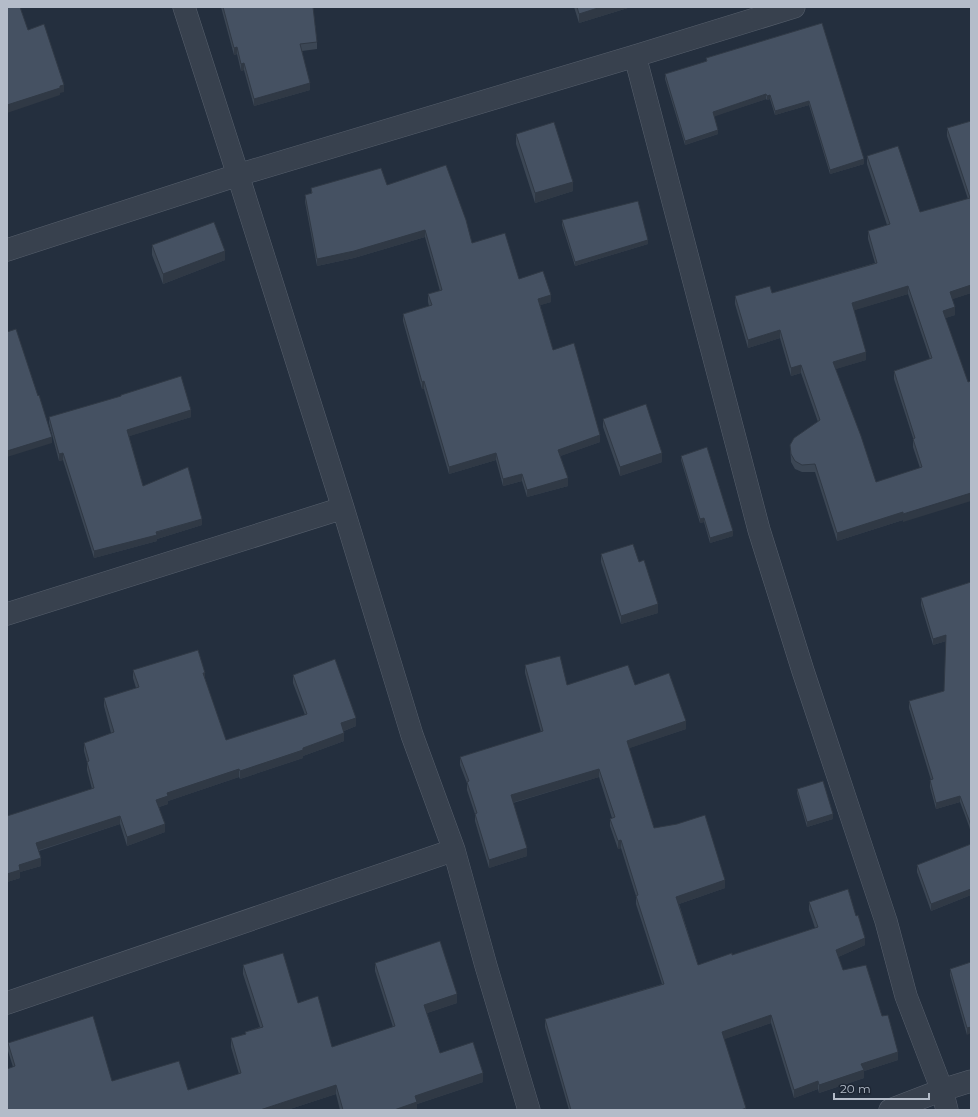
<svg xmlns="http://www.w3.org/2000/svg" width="978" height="1117" viewBox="0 0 978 1117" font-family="Montserrat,sans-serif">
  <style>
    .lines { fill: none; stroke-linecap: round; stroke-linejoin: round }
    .minor-casing { stroke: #565f6c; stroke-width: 23 }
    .minor { stroke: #38414e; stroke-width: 22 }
    .wall { fill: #3b4654; fill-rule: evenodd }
    .shaded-wall { fill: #303945 }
    .building { fill: #455162; stroke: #303945; fill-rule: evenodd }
  </style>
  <rect width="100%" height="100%" fill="#242f3e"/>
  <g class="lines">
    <defs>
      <path id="minor" d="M184,7L238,175L343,508L412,735L454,850L486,966L529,1110
        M635,56L759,530L803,671L886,921L906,996L942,1090L947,1110
        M7,250L238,175L635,56L794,7
        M7,614L343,508
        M7,1003L454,850
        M890,1110L942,1090L971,1081"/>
    </defs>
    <use href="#minor" class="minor-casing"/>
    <use href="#minor" class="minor"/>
  </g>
  <path class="wall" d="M221,7H313L317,42V49L302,51L310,90L254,106L244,70L241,71L237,54L234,55Z
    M574,7H631L579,23Z
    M822,23L864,164L830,174L809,105L775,115L770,99L767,100L766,99L714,116L718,134L685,145L665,79V74L706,62V58Z
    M971,121V293L952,299L955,315L945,318L968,382L903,522V520L837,541L815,472H802L795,469L791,462L790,445L818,422L801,373L791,376L780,338L748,348L735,304V296L772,293L875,263L868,239V231L887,225L867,164V156L920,212L968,199L947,136V128ZM908,294L930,359L894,371V379L913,438V447L920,468L876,482L835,369L866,360L854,310Z
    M516,134L573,191L535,203L516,144Z
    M387,185L472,243L519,279L551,302L540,305L553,350L600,442L560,456L568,486L527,497L522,481L503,486L496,460L449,474L424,389H422L403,321V314L429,306L428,302V294L440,291L425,237L354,258L317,266L305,202V195L311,193V188Z
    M562,220L648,244L575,266L562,225Z
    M152,245L225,260L163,284L152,255Z
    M49,417H191L129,436L143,486L202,525L157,539V541L94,558L63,460L59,461L49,423Z
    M603,419L662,462L620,476L603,427Z
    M681,456L733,536L710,543L704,522L700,523L681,460Z
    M601,554L639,562L658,613L621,624L601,562Z
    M971,582V833L969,826L960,802L936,809L930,787V780H931L909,708V701L944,691L946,641L933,645L921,605V598Z
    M525,665L567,685H635L686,729L629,748L654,828L725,888L679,904L698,965L732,955L815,928L809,910V902L865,945L838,957L843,970L882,1016L898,1060L864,1071V1078L819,1093L818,1089L794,1098L771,1023L724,1039L746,1110H569L545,1027V1019L662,984L636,904V896L621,848L618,849L610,826V819L612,818L599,777L513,803L527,856L489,868L475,821V814L467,790V783L460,765V757L541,732L525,673Z
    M133,670L205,680L226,740L305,715L293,683V675L356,726L344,731V741L303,756V758L240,779L239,777L168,801V804L159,807L165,832L127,846L120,824L39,851L41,866L20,872V878L7,882L92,789L87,770V762L84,751V743L111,733L104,706V698L136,688L133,678Z
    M797,789L833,819L807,827L797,793Z
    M971,844V895L931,911L917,872V865Z
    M971,962L967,1035L950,975V969Z
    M375,963L457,1003L427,1013L440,1053L483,1082L417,1104V1110H340L336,1094L287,1110L13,1067L8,1051V1043L112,1081L188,1090L239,1074L231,1047V1038L245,1034V1032L260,1027L243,974V965L298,1003L332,1047L393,1027L375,971Z"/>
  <path class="shaded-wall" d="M601,7H631L579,23V14Z
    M237,47V54L234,55V48Z
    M244,63V70L241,71V64Z
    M310,83V90L254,106V99Z
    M64,85V92L60,93V95L7,113V105Z
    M766,94V99L713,117V112Z
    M770,95V99L767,100V96Z
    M809,101V105L775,115V111Z
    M718,130V134L685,145V141Z
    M864,159V164L830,174V170Z
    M573,182V191L535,203V193Z
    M425,230V237L354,258L317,266V259Z
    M648,240V244L575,266V262Z
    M225,251V260L163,284V274Z
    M971,285V293L950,300V292Z
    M908,286V294L852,311V303Z
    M551,295V302L538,306V299Z
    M955,307V315L943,319V311Z
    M780,330V338L748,348V340Z
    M866,352V360L833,370V362Z
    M801,365V373L791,376V368Z
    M424,381V389H422V382Z
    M191,410V417L127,437V430Z
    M600,435V442L558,457V450Z
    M52,437V443L7,457V451Z
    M63,453V460L59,461V454Z
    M496,453V460L449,474V467Z
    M662,453V462L620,476V467Z
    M522,474V481L503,486V479Z
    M568,478V486L527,497V490Z
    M971,493V501L903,522V514Z
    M903,512V520L837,541V533Z
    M704,518V522L700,523V519Z
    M202,519V525L157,539V541L94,558V551Z
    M733,531V536L710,543V538Z
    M658,604V613L621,624V616Z
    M946,635V641L933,645V639Z
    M203,673H205V681Z
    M356,718V726L341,732V723Z
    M686,721V729L627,749V741Z
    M344,733V741L303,756V758L240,779V771Z
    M239,769V777L168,801V804L156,808V800L167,793Z
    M599,769V777L511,803V795Z
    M960,796V802L936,809V803Z
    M833,814V819L807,827V822Z
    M120,816V824L36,851V843Z
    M165,824V832L127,846V837Z
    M621,840V848L618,849V841Z
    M527,848V856L489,868V860Z
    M41,858V866L20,872V878L7,882V874L19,865Z
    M725,880V888L676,905V897Z
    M971,889V895L931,911V904Z
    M865,938V945L836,958V950Z
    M457,994V1003L424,1014V1005Z
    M771,1015V1023L722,1040V1032Z
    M971,1027V1033L967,1035V1028Z
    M898,1052V1060L864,1071V1078L819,1093V1085L861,1064Z
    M483,1073V1082L417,1104V1110H394L415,1096Z
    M818,1081V1089L794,1098V1090Z
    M336,1085V1094L287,1110H260Z"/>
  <path class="building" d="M7,7H20L28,30L44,24L64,85L60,86V88L7,105Z
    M223,7H313L317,42L300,44L310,83L254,99L244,63L241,64L237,47L234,48Z
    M577,7H601L579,14Z
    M822,23L864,159L830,170L809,101L775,111L770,95L767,96L766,94L713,112L718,130L685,141L665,74L707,61L706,58Z
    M971,121V285L950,292L955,307L943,311L968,382L971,381V493L903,514V512L837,533L815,464L802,465L795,461L791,454L790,445L794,438L820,420L801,365L791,368L780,330L748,340L735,296L770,286L772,293L877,263L868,231L890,224L867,156L898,146L920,212L970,198L947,128ZM908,286L932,358L894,371L915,438L913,439L922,467L876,482L861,436L833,362L866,352L852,303Z
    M554,122L573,182L535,193L516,134Z
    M446,165L466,220L472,243L505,233L519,279L543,271L551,295L538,299L553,350L574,343L600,435L558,450L568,478L527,490L522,474L503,479L496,453L449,467L424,381L422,382L403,314L432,305L428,294L442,290L425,230L354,251L317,259L305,195L312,193L311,188L381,168L387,185Z
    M638,201L648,240L575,262L562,220Z
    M214,222L225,251L163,274L152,245Z
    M16,329L38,396L39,395L52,437L7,451V332Z
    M181,376L191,410L127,430L143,486L188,467L202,519L156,532L157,535L94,551L63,453L59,454L49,417L121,396V395Z
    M646,404L662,453L620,467L603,419Z
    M707,447L733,531L710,538L704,518L700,519L681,456Z
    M633,544L639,562L644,560L658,604L621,616L601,554Z
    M971,582V826L969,820L960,796L936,803L930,780L933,779L909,701L944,691L946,635L933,639L921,598Z
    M198,650L205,673H203L226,740L307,714L293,675L335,659L356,718L341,723L344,733L303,748V750L240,771L239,769L167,793L168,796L156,800L165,824L127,837L120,816L36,843L41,858L19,865L20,870L7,874V816L94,788L87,762L89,761L84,743L114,732L104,698L139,687L133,670Z
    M560,656L567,685L628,665L635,685L669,673L686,721L627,741L654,828L677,824L705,815L725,880L676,897L698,965L732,953V955L818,927L809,902L848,889L856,916L858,915L865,938L836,950L843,970L866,965L882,1016L888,1015L898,1052L861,1064L864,1070L819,1085L818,1081L794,1090L771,1015L722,1032L746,1108L741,1110H571L545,1019L664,984L636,896L638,895L621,840L618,841L610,819L615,817L599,769L511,795L527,848L489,860L475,814L477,813L467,782L469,781L460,757L543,731L525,665Z
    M823,781L833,814L807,822L797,789Z
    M971,844V889L931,904L917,865Z
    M440,941L457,994L424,1005L440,1053L473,1042L483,1073L415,1096L417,1102L394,1110H343L336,1085L260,1110H7V1069L15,1066L8,1043L93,1016L112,1081L179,1061L188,1090L241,1073L231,1038L246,1034L245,1032L263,1027L243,965L283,953L298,1003L318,996L332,1047L395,1026L375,963Z
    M971,962V1027L967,1028L950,969Z"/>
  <rect width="978" height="1117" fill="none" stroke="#b4bcc9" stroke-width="16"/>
  <path d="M834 1093v6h95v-6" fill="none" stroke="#b4bcc9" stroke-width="2"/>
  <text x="840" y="1093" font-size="12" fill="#b4bcc9" stroke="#1d2633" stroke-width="3" paint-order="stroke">20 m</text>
</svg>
